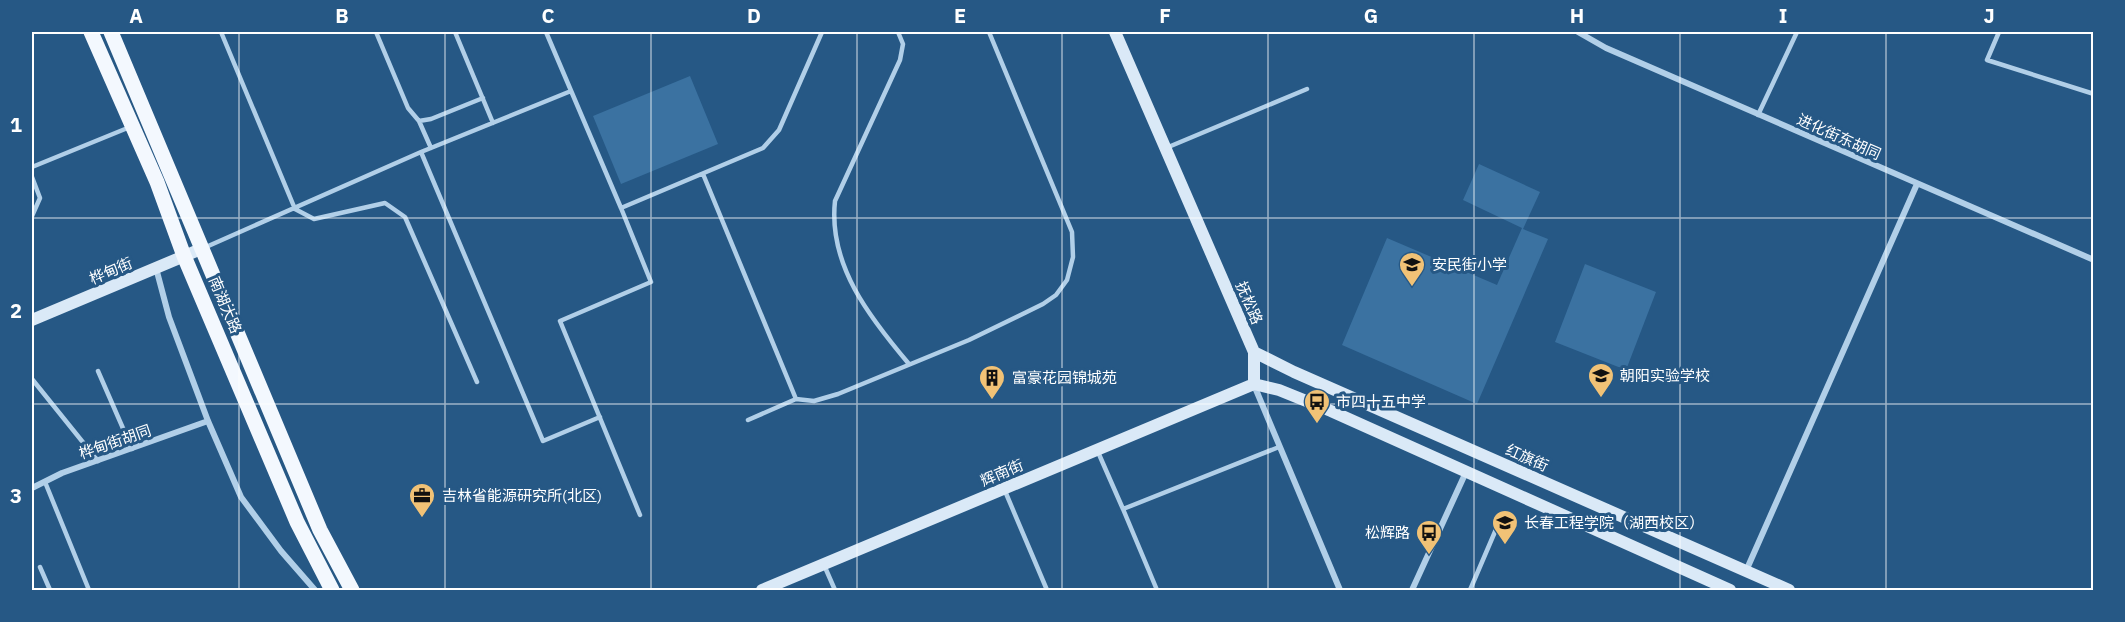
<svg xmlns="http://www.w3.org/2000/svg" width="2125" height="622" viewBox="0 0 2125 622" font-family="'IBM Plex Sans','Noto Sans SC',sans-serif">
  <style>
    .green { fill: #3b72a1 }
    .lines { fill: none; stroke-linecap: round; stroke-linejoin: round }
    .lane { stroke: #b1cfe8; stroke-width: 4.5 }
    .street { stroke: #b1cfe8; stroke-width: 6 }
    .secondary { stroke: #dae9f7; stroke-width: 12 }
    .primary { stroke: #f3f8fe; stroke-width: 15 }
    .grid { fill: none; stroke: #fff; stroke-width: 1.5; stroke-opacity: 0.55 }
    .labels { text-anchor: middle; stroke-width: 6; stroke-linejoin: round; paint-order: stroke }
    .street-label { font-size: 15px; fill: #fff; stroke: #265885 }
    .poi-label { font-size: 15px; fill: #fff; stroke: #265885; text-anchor: start }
    .neatline { fill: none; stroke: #fff; stroke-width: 2 }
    .grid-label { font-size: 20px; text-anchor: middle; font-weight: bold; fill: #fff }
  </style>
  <rect width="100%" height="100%" fill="#265885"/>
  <path class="green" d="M690,76L718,144L621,184L593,116Z
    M1479,164L1540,192L1523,229L1548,239L1477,404L1342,345L1387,238L1497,285L1522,228L1463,200Z
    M1585,264L1656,292L1626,370L1555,342Z"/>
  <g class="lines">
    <path class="lane" d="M221,32L295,209L314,219L385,203L405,217L477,382
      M376,32L408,108L419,121L431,119L483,98
      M455,32L493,123
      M546,32L621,208L763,148L779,130L822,32
      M898,32L903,44L900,60L835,201C828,265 870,318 909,364
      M1999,32L1987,60L2094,94
      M1758,115L1797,32
      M419,121L431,148
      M1166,148L1307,89
      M421,152L571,91
      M32,167L130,127
      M703,174L796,399
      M32,177L40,198L32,216
      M621,208L651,282L560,321L640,515
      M206,247L421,152L543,441L600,417
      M98,371L132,449
      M32,379L98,461
      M748,420L796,399L814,401L838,394L969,340L1043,304L1056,295L1067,280L1073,257L1072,232L989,32
      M1098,452L1123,509L1279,447
      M45,482L89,590
      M1005,491L1047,590
      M1123,509L1157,590
      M824,565L835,590
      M40,567L50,590
      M1470,590L1497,527"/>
    <path class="street" d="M1578,32L1606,48L2094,260
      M156,268L169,317L208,421L241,497L281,551L315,590
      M1254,385L1340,590
      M32,488L62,473L208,421
      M1746,571L1917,184
      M1412,590L1466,472"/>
    <path class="secondary" d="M1115,32L1254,352V384
      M32,320L201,249
      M1254,352L1294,372L1789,590
      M1254,384L1279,390L1331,411L1730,590
      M762,590L1254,384"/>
    <path class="primary" d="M91,32L157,182L184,256L297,522L332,590
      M111,32L320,530L352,590"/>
  </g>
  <path class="grid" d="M239,32V590M445,32V590M651,32V590M857,32V590M1062,32V590M1268,32V590M1474,32V590M1680,32V590M1886,32V590M32,218H2094M32,404H2094"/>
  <defs>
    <symbol id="school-pin" viewBox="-11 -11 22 30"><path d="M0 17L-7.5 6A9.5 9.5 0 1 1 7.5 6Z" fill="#f1c276" stroke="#265885"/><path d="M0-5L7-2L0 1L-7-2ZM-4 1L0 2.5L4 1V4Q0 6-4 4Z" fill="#111"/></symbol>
    <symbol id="building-pin" viewBox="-11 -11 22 30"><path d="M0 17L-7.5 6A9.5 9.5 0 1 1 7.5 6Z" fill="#f1c276" stroke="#265885"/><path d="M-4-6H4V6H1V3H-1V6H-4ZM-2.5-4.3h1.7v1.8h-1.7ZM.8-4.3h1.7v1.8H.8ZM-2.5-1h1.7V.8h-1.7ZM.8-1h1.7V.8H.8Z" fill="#111"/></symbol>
    <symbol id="bus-pin" viewBox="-11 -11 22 30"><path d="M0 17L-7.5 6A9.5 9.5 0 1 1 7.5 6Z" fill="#f1c276" stroke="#265885"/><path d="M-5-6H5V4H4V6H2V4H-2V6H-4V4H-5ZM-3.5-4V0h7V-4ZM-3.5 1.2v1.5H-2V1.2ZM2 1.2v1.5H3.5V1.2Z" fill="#111"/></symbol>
    <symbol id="office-pin" viewBox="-11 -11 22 30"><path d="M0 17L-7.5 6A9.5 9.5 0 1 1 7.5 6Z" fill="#f1c276" stroke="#265885"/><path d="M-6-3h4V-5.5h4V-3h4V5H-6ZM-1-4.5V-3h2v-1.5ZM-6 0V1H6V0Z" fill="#111"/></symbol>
    <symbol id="university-pin" viewBox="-11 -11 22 30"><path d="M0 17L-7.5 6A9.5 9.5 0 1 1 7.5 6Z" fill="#f1c276" stroke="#265885"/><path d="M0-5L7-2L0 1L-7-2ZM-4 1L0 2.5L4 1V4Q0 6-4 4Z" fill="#111"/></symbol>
  </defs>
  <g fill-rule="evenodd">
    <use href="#school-pin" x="1397" y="250" width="30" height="40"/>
    <use href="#school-pin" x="1586" y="361" width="30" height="40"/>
    <use href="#building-pin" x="977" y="363" width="30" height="40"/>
    <use href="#bus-pin" x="1302" y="387" width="30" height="40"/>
    <use href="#office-pin" x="407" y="481" width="30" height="40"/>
    <use href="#university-pin" x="1490" y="508" width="30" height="40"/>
    <use href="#bus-pin" x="1414" y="518" width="30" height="40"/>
  </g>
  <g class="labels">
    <g class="street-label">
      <text transform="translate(1839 137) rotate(24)" y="5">进化街东胡同</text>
      <text transform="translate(111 271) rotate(-23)" y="5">桦甸街</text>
      <text transform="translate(1249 303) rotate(67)" y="5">抚松路</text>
      <text transform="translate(225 305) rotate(67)" y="5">南湖大路</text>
      <text transform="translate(115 442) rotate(-19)" y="5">桦甸街胡同</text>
      <text transform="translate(1527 458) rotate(24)" y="5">红旗街</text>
      <text transform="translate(1002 473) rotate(-23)" y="5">辉南街</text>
    </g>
    <g class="poi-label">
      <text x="1432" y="270">安民街小学</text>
      <text x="1620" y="381">朝阳实验学校</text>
      <text x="1012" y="383">富豪花园锦城苑</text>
      <text x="1336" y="407">市四十五中学</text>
      <text x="442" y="501">吉林省能源研究所(北区)</text>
      <text x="1524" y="528">长春工程学院（湖西校区）</text>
      <text x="1410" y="538" text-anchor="end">松辉路</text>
    </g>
  </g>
  <rect width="2125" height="622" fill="none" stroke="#265885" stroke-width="66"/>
  <rect x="33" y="33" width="2059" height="556" class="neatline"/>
  <g class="grid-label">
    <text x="136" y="23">A</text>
    <text x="342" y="23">B</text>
    <text x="548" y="23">C</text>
    <text x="754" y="23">D</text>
    <text x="960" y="23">E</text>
    <text x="1165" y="23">F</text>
    <text x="1371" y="23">G</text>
    <text x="1577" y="23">H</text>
    <text x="1783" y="23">I</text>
    <text x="1989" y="23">J</text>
    <text x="16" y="132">1</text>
    <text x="16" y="318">2</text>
    <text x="16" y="503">3</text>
  </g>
</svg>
